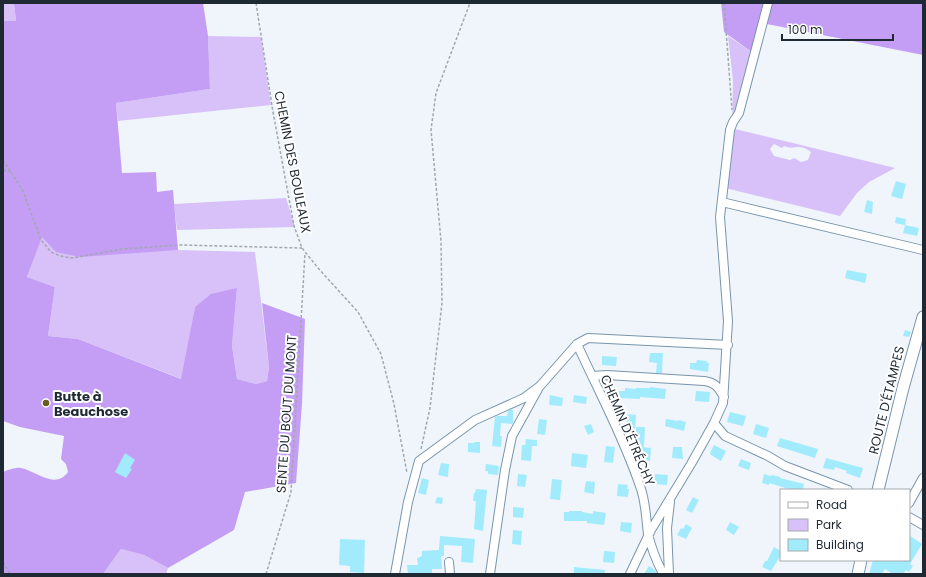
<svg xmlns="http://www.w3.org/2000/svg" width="926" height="577" viewBox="0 0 926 577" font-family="Poppins,sans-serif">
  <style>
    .green { fill: #d8c0f9; fill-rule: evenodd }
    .forest { fill: #c49ef5 }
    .building { fill: #a2ebfd }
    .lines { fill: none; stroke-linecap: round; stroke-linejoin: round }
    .minor-casing { stroke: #7995ad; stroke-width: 10 }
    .major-casing { stroke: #7995ad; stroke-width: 13 }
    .path { stroke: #a0a8ae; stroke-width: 1.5; stroke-dasharray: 3 2; stroke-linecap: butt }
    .minor { stroke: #fff; stroke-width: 8 }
    .major { stroke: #fff; stroke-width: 11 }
    .poi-dot { fill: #685b28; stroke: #fff; stroke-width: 1.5 }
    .labels { text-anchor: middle; stroke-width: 4; stroke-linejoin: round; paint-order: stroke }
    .street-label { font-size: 13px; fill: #1e2933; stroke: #fff }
    .poi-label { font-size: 13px; font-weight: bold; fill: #1e2933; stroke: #fff; text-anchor: start }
  </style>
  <rect width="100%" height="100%" fill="#eff5fa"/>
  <path class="green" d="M3,4H14L16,21H3Z
    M208,36L261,37L271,105L118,121L116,103L210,89Z
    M728,36L753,53L732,126L733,81Z
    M735,129L895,168L869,182L857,193L840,216L725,188ZM774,144L782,148L784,146C796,151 797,142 811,152L808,160L801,162L794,158L790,160L774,156L770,149Z
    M286,198L295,227L177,230L174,204Z
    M42,236L178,250L255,252L269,367L267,381L256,384L237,379L232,346L237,288L195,307L182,379L78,339L48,336L55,287L27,277Z
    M121,549L144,555L168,568L166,574H103Z"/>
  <path class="forest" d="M3,3H203L208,36L210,89L116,103L122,173L156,172L157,192L173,190L178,250L80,257L56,252L42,237L27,277L55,287L48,336L78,339L181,379L195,307L211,294L237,288L232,346L237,379L256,384L267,381L269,367L262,303L305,319L302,404L296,483L245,492L234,530L168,568L144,555L121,549L103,574H3V473L5,471C9,470 16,467 21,468C36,471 55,490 68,472L66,464L61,459L64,436L20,427L3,421V21H16L14,4Z
    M721,3H923V55L767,24L753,53L724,32Z"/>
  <path class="building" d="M896,181L906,184L902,199L891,196Z
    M867,200L873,202L872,214L864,212Z
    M896,217L906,219L905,225L895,223Z
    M905,225L919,228L917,236L903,233Z
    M847,270L867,274L865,283L845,278Z
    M905,330L911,332L909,337L903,336Z
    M650,353H663L662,373H656L657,363L649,362Z
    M602,356L617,357L616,366L602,365Z
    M697,360L707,361V363H709L708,372L690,369V363H696Z
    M650,387L666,389L665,399L640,397V399L619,398V391H625V388L636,389V388H650Z
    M696,391L710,392L709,402L695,401Z
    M550,395L563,398L562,406L549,405Z
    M574,395L587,397L586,404L573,402Z
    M510,410H513V423L512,424L501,423L500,436H502L501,447L492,446L495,417L498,416H507L508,411Z
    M730,412L746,416L743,426L727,422Z
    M627,414L636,415L635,430L627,429L626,426Z
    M539,419L547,420L545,435L537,434Z
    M666,419L678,421L679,420L686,422L684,431L665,426Z
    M591,424L594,432L588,435L584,426Z
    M756,424L769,428L766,438L753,434Z
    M636,427H645L644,447H635Z
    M780,438L818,449L815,458L777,446Z
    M526,439L537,440V446H532L531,461L521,460L522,445H525Z
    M475,442H480V453L468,452V443H474Z
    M714,445L726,451L721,461L711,455L710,453Z
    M606,446L615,447L613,463L604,462Z
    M642,447L651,448L650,461L641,460Z
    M673,447H682L683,459L672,458Z
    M125,453L135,460L130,468L132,469L126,478L115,472Z
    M572,453L588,455L586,468L571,466Z
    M826,458L863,468L860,478L846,473L847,471L835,467L834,470L823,468Z
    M741,459L751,463L749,470L738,466Z
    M441,463L449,464L448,477L438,475Z
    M486,464L499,466L498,475L488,474V471H485Z
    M518,474L527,475L525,487L517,486Z
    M655,474L668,475L667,485L654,484Z
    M764,474L771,476L772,475L780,477V478L804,484L803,490H792L769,483V485L762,483Z
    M422,478L429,480L426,495L418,493Z
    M552,479L562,480L560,500L550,499Z
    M586,481L595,482L594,494L584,492Z
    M618,484L628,485L627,489H629L628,497L617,496Z
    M476,489L487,490L483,531L474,529L476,501H473L474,493H475Z
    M437,497L443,498L442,504L435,503Z
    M693,497L699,500L692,513L686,510Z
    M513,507L524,508L523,518L513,517Z
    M569,511H582V512L593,514V511L606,513L604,525L587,523V521H564V512H569Z
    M621,522L632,523L631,533L620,531Z
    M730,522L739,527L734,535L726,530Z
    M686,524L692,528L686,539L677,535L681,528L683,529Z
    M513,530L522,531L521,545L512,544Z
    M909,535L922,544L910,564L913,566L909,572L906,570L903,574H893L885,569L882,574H869L873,560H909Z
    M440,536L475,539L473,563L461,562L462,546L444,545V556H441L442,569H432V574H408L407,565H418L417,558L422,556V551L439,550Z
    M340,539L365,540L364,573L350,572V566L339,565Z
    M774,547L781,551V555L771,571L762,567L765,561H767Z
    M604,551L615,552L614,563L603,562Z
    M649,566L655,570L657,574H644Z
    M574,567L605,570V574H574Z"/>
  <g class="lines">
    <defs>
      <path id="minor" d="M722,202L923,250
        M577,344C599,392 624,439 641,489C646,504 646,519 648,534C651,547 657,562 663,574
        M592,376L607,375L704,381C715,382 719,388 724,397
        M714,423L725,436L768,456L785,466L848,490
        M909,503L923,478
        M909,517L923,525
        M449,562L450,574
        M395,574L408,502L419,461L475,420L524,398L540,386L577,344L588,338L728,345
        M490,574L505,470L512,436L538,389
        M630,574L651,530L691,464L714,423L723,403L728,321L720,217L730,130L733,122L739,113L768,3
        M669,574L667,528L670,502"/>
      <path id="major" d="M878,490L903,388L923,317
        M858,574L861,560"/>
    </defs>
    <use href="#minor" class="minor-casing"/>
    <use href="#major" class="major-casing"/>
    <path class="path" d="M256,3L273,112L294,226L302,248L318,268L358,312L381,354L394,404L407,473
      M724,3L732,110
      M3,160L23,191L41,240L51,252L60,256L72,258L122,249L180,245L302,248
      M3,170L11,172
      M421,449L430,408L442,303L441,241L431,130L436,93L470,3
      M3,562L10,574
      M266,574L291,492L305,253"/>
    <use href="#minor" class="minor"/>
    <use href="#major" class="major"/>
  </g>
  <circle class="poi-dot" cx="46" cy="403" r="4"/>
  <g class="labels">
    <g class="street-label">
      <text transform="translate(293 162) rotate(79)" y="5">CHEMIN DES BOULEAUX</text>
      <text transform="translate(886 400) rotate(-76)" y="5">ROUTE D'ÉTAMPES</text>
      <text transform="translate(286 414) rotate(-86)" y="5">SENTE DU BOUT DU MONT</text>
      <text transform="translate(628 430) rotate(67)" y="5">CHEMIN D'ÉTRÉCHY</text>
    </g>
    <g class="poi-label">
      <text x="54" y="401">Butte à<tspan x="54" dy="15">Beauchose</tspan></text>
    </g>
  </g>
  <rect width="926" height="577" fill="none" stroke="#1e2933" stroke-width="8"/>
  <rect x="780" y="489" width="130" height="72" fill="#ffffff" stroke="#a5a9ad"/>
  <rect x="788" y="502" width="20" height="6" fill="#ffffff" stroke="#a5a9ad"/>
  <text x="816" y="509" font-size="12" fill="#1e2933">Road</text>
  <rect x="788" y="519" width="20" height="12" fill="#d8c0f9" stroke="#a5a9ad"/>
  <text x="816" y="529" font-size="12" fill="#1e2933">Park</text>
  <rect x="788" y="539" width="20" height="12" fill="#a2ebfd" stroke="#a5a9ad"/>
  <text x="816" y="549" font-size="12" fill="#1e2933">Building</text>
  <path d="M782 34v6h111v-6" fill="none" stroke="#1e2933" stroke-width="2"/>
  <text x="788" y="34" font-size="12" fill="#1e2933" stroke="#ffffff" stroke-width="3" paint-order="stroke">100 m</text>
</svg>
